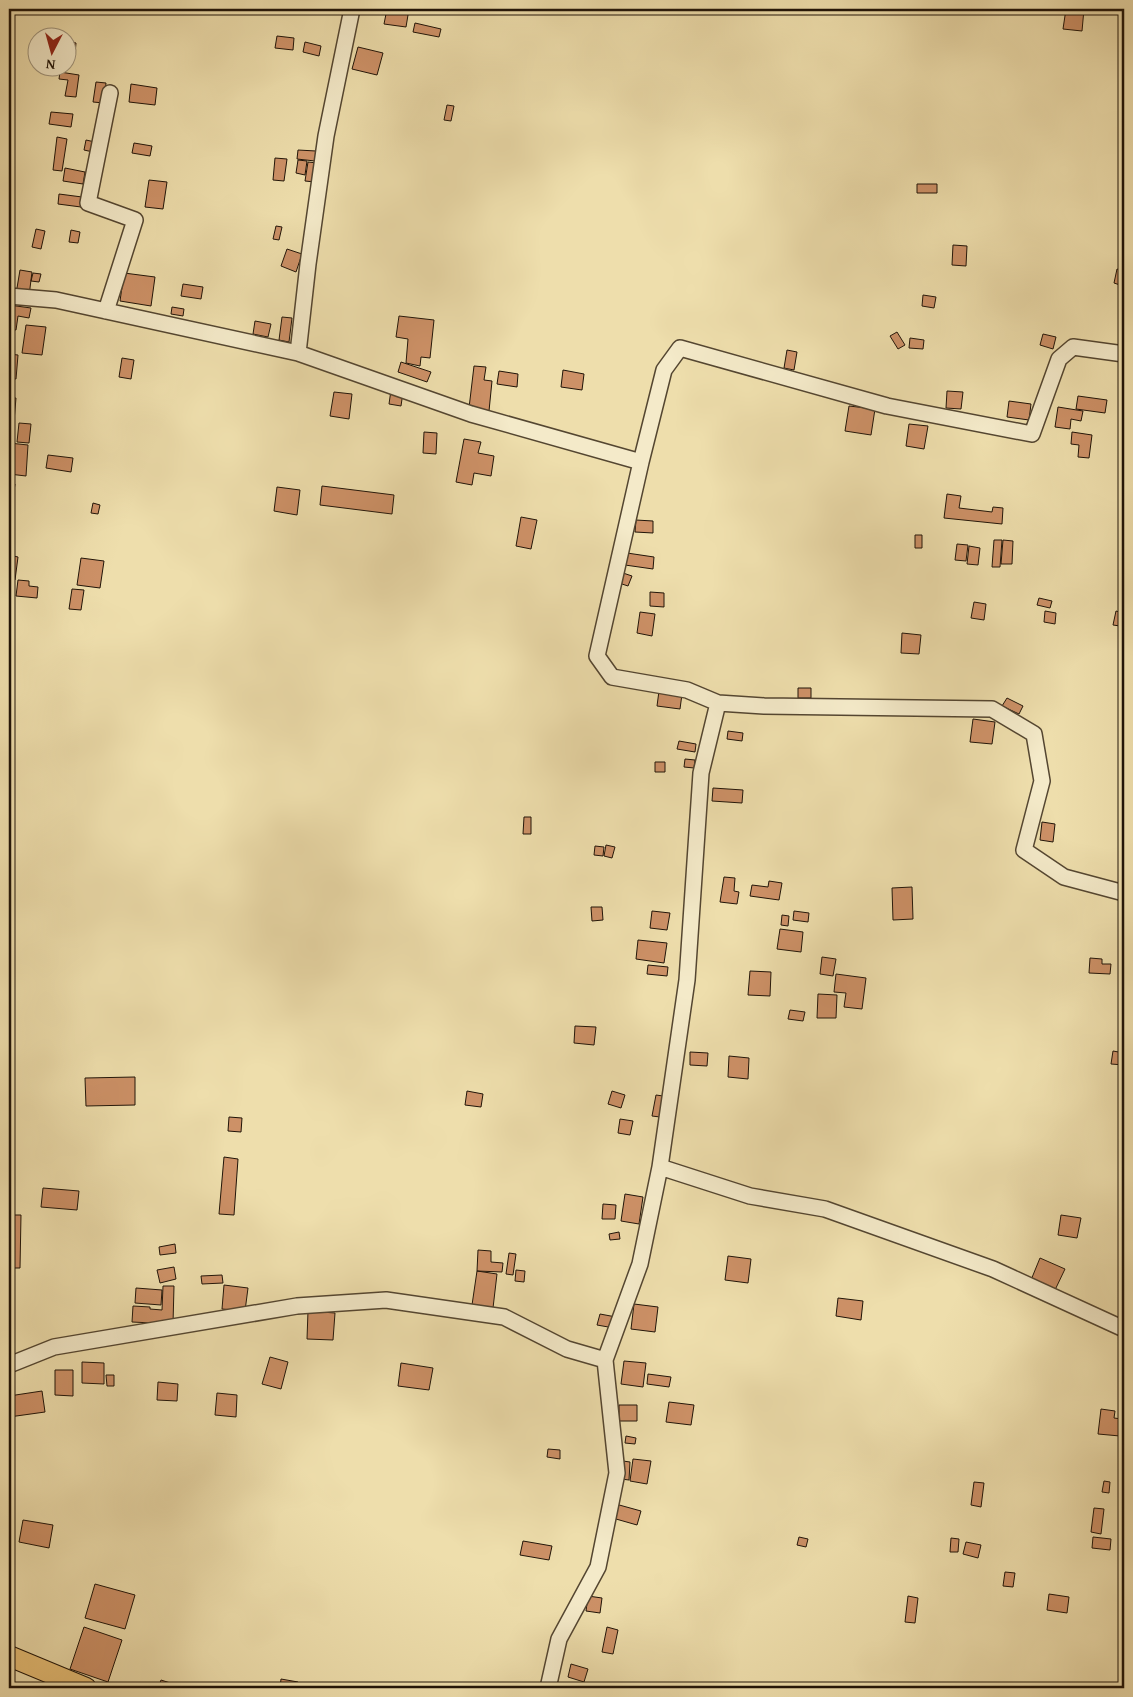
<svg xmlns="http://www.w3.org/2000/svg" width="1133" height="1697" viewBox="0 0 1133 1697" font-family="'Gentium Book Plus',serif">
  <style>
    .building { fill: #cd9167; stroke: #201408 }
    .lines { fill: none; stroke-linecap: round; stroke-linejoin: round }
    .minor-casing { stroke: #544631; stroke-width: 18 }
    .major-casing { stroke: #201408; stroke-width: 22 }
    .minor { stroke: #f4eac9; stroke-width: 15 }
    .major { stroke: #e7bf76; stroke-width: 20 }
  </style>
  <rect width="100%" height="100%" fill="#eedeac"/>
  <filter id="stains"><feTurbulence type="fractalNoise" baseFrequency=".004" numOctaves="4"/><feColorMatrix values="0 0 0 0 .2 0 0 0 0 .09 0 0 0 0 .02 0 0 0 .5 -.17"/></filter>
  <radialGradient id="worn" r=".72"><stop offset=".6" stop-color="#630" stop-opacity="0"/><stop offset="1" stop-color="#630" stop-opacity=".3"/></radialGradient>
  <path class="building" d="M387,9H409L406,27L384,24Z
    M1066,9H1084L1082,31L1063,29Z
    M415,23L441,29L439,37L413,32Z
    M277,36L294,38L293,50L275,48Z
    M68,41L76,43L75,54L68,53Z
    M305,42L321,46L319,56L303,52Z
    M358,47L383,53L377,75L352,69Z
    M60,72L79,75L76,97L65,96L68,80L59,79Z
    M96,82L106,83L104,103L93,102Z
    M131,84L157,88L155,105L129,102Z
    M447,105L454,106L451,121L444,120Z
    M51,112L73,114L71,127L49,124Z
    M57,137L67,139L62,171L53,170Z
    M86,140L95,142L93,152L84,150Z
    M134,143L152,146L150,156L132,153Z
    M298,150L316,151L315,161L297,159Z
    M275,158L287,159L284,181L273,180Z
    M298,160L307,161L305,175L296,173Z
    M308,162L318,163L315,182L305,181Z
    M65,168L85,172L83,184L63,181Z
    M149,180L167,182L163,209L145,207Z
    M917,184H937V193H917Z
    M59,194L82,197L81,207L58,204Z
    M276,226L282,227L279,240L273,239Z
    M36,229L45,231L41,249L32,247Z
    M71,230L80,232L78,243L69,242Z
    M953,245L967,246L966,266L952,265Z
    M287,249L302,254L296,272L281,266Z
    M1117,269L1124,271L1123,286L1114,283Z
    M20,270L32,272L29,296L16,294Z
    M33,273L41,274L39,282L31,281Z
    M124,273L155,277L151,306L120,301Z
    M183,284L203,287L201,299L181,296Z
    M923,295L936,297L934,308L922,306Z
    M9,305L31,308L29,318L18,316L16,330L9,329Z
    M172,307L184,309L183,316L171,314Z
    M399,316L434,320L430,358L421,357L420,366L406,363L408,339L396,337Z
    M282,317L292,318L289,342L279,340Z
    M255,321L271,324L268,337L253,334Z
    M26,325L46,327L42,355L22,353Z
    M897,332L905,345L898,349L890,336Z
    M1043,334L1056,337L1053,349L1040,345Z
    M910,338L924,340L923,349L909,348Z
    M787,350L797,352L794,370L784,368Z
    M9,354L18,355L16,379L9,378Z
    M122,358L134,360L131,379L119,377Z
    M401,362L431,372L427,382L398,372Z
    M474,366L486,367L484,380L492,381L489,411L469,408Z
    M563,370L584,374L582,390L561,387Z
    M499,371L518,374L517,387L497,384Z
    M391,390L403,392L401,406L389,404Z
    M947,391L963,392L961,409L946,408Z
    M334,392L352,394L349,419L330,416Z
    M1078,396L1107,400L1105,413L1076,409Z
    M9,398H16L14,421H9Z
    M1009,401L1031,404L1029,420L1007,417Z
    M849,406L875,409L871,435L845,431Z
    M1058,407L1083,411L1081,421L1071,419L1070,429L1055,427Z
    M19,423L31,424L29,443L17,442Z
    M909,424L928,426L924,449L906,446Z
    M424,432L437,433L436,454L423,453Z
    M1072,432L1092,435L1089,458L1078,457L1079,445L1071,444Z
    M464,439L481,442L478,453L494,456L491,476L474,473L472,485L456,482Z
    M9,443L28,445L26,476L9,474Z
    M48,455L73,458L71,472L46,468Z
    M9,483L15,484L11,511H9Z
    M322,486L394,495L392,514L320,505Z
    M277,487L300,490L297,515L274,511Z
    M947,494L961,496L959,508L992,512L993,507L1003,508L1002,524L944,518Z
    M93,503L100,505L98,514L91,513Z
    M521,517L537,520L531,549L516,546Z
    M636,520L653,521V533L635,532Z
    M915,535H922V548H915Z
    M994,540H1002L1000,567H992Z
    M1003,540L1013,541L1012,564H1001Z
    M957,544L968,545L966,561L955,560Z
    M969,546L980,548L978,565L967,564Z
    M627,553L654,557L653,569L625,565Z
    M9,555L18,557L15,580L9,579Z
    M81,558L104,561L100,588L77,585Z
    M623,573L632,576L628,586L619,583Z
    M18,580L29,581V586L38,587L37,598L16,596Z
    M72,589L84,590L81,610L69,609Z
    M650,592L664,593V607L650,606Z
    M1039,598L1052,601L1050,608L1037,605Z
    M974,602L986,604L984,620L971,618Z
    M1045,611L1056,613L1055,624L1044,622Z
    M1116,611L1123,613L1120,626L1113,625Z
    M640,612L655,614L652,636L637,633Z
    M902,633L921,635L919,654L901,653Z
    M798,688H811V698H798Z
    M659,691L682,694L680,709L657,706Z
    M1007,698L1023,706L1019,714L1002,706Z
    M973,719L995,722L992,744L970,742Z
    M728,731L743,733L742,741L727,739Z
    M679,741L696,744L695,752L677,749Z
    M685,759L695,760L694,768L684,767Z
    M655,762H665V772H655Z
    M713,788L743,790L742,803L712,801Z
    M524,817H531V834H523Z
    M1042,822L1055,824L1053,842L1040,840Z
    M606,845L615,847L612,858L604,856Z
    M595,846L604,847L603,856L594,855Z
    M724,877L735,878L734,891L739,892L737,904L720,902Z
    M769,881L782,883L779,900L750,896L752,885L768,887Z
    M912,887L913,919L893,920L892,888Z
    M591,907H602L603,920L592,921Z
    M652,911L670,913L667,930L650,928Z
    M794,911L809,913L808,922L793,920Z
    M782,915L789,916L788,926L781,925Z
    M780,929L803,932L801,952L777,949Z
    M638,940L667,943L664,963L636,959Z
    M822,957L836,959L833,976L820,974Z
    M1090,958L1102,959V964H1111L1110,974L1089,973Z
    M648,965L668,967L667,976L647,974Z
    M750,971L771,972L770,996L748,995Z
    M836,974L866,978L862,1009L844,1007L846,993L834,992Z
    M818,994L837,995L836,1018H817Z
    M790,1010L805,1012L803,1021L788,1019Z
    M575,1026L596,1027L594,1045L574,1043Z
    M1113,1051L1124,1053V1065L1111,1064Z
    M690,1052L708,1053L707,1066L690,1065Z
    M729,1056L749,1058L748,1079L728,1077Z
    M135,1077V1105L86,1106L85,1078Z
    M467,1091L483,1094L481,1107L465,1105Z
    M612,1091L625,1095L621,1108L608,1104Z
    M656,1095L663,1096L660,1117L652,1116Z
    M229,1117L242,1118L241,1132L228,1131Z
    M620,1119L633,1121L630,1135L618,1133Z
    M224,1157L238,1159L234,1215L219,1214Z
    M43,1188L79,1191L77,1210L41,1207Z
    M625,1194L643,1197L639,1224L621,1221Z
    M603,1204L616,1205L615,1219H602Z
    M9,1215H21L20,1268H9Z
    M1061,1215L1081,1218L1077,1238L1058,1235Z
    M619,1232L620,1239L610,1240L609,1234Z
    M175,1244L176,1253L160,1255L159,1247Z
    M478,1250L491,1251V1262L503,1263L502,1272L477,1271Z
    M509,1253L516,1254L513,1275L506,1274Z
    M728,1256L751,1259L748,1283L725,1280Z
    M1040,1258L1065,1269L1055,1290L1031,1280Z
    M174,1267L176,1279L160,1283L157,1270Z
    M516,1270L525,1271L524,1282L515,1281Z
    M477,1271L497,1274L493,1308L472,1305Z
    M222,1275L223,1283L202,1284L201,1276Z
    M224,1285L248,1288L245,1311L222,1309Z
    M163,1286H174L173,1324L132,1322L133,1306L150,1307V1309L162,1310Z
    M136,1288L162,1290L161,1305L135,1303Z
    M838,1298L863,1301L861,1320L836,1316Z
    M634,1304L658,1307L655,1332L631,1329Z
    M308,1311L335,1313L333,1340L307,1339Z
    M600,1314L616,1317L614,1328L597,1325Z
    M270,1357L288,1362L281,1389L262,1384Z
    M624,1361L646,1363L643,1387L621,1384Z
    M82,1362L104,1363V1384L82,1383Z
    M401,1363L433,1368L429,1390L398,1386Z
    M55,1370H73V1396L55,1395Z
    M648,1374L671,1377L669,1387L647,1384Z
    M106,1375H114V1386H107Z
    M158,1382L178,1384L177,1401L157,1400Z
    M42,1391L45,1412L9,1417V1396Z
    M217,1393L237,1395L236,1417L215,1415Z
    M669,1402L694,1405L691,1425L666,1422Z
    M619,1405H637V1421H619Z
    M1101,1409L1115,1411L1114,1418L1122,1419L1120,1436L1098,1434Z
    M626,1436L636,1438L635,1444L625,1443Z
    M548,1449L560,1450V1459L547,1457Z
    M633,1459L651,1461L647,1484L630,1481Z
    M623,1461L630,1462L629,1480L621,1479Z
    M1104,1481L1110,1482L1109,1493L1102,1492Z
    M974,1482L984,1483L981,1507L971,1505Z
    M612,1503L641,1511L637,1525L609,1517Z
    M1094,1508L1104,1509L1101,1534L1091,1532Z
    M23,1520L53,1525L49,1548L19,1542Z
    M799,1537L808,1539L806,1547L797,1545Z
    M1093,1537L1111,1539L1110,1550L1092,1548Z
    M951,1538L959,1539L958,1552H950Z
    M523,1541L552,1546L549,1560L520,1555Z
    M966,1542L981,1545L978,1558L963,1554Z
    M1005,1572L1015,1573L1013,1587L1003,1586Z
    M95,1584L135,1595L125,1629L85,1618Z
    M1049,1594L1069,1597L1067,1613L1047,1610Z
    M588,1596L602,1598L600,1613L586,1611Z
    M908,1596L918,1598L915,1623L905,1622Z
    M84,1627L122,1640L108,1682L70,1669Z
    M607,1627L618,1630L613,1654L602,1652Z
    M571,1664L588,1669L584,1682L568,1677Z
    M281,1679L298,1682L297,1688H280Z
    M161,1680L186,1688H158Z"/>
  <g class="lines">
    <defs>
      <path id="minor" d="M9,296L56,300L298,353L471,414L641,462L597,656L612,677L687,690L718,703L764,706L992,709L1034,734L1042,781L1024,850L1064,877L1124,893
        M106,311L135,220L88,203L110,93
        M298,353L308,264L326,136L352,9
        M641,462L664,370L680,348L887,406L1032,434L1059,359L1073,347L1124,354
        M660,1167L750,1196L825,1209L993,1269L1124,1329
        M9,1365L54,1347L297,1306L386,1300L504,1317L567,1349L605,1360L640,1264L660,1167L687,980L701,773L718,703
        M548,1688L559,1639L598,1567L617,1473L605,1360"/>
      <path id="major" d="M9,1656L86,1688"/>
    </defs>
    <use href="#minor" class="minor-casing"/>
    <use href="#major" class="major-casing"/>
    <use href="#minor" class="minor"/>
    <use href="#major" class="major"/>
  </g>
  <rect width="1133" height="1697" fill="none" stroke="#eedeac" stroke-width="30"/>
  <rect x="10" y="10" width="1113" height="1677" fill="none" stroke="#201408" stroke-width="2.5"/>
  <rect x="15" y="15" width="1103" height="1667" fill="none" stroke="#201408"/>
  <g transform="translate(52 52) rotate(186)"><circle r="24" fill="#f4eac9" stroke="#9f947c"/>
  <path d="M0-4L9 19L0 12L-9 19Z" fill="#8f2418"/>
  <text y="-8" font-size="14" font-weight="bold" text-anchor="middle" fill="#201408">N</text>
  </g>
  <rect width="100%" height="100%" filter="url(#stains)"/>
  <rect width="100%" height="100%" fill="url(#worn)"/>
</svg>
